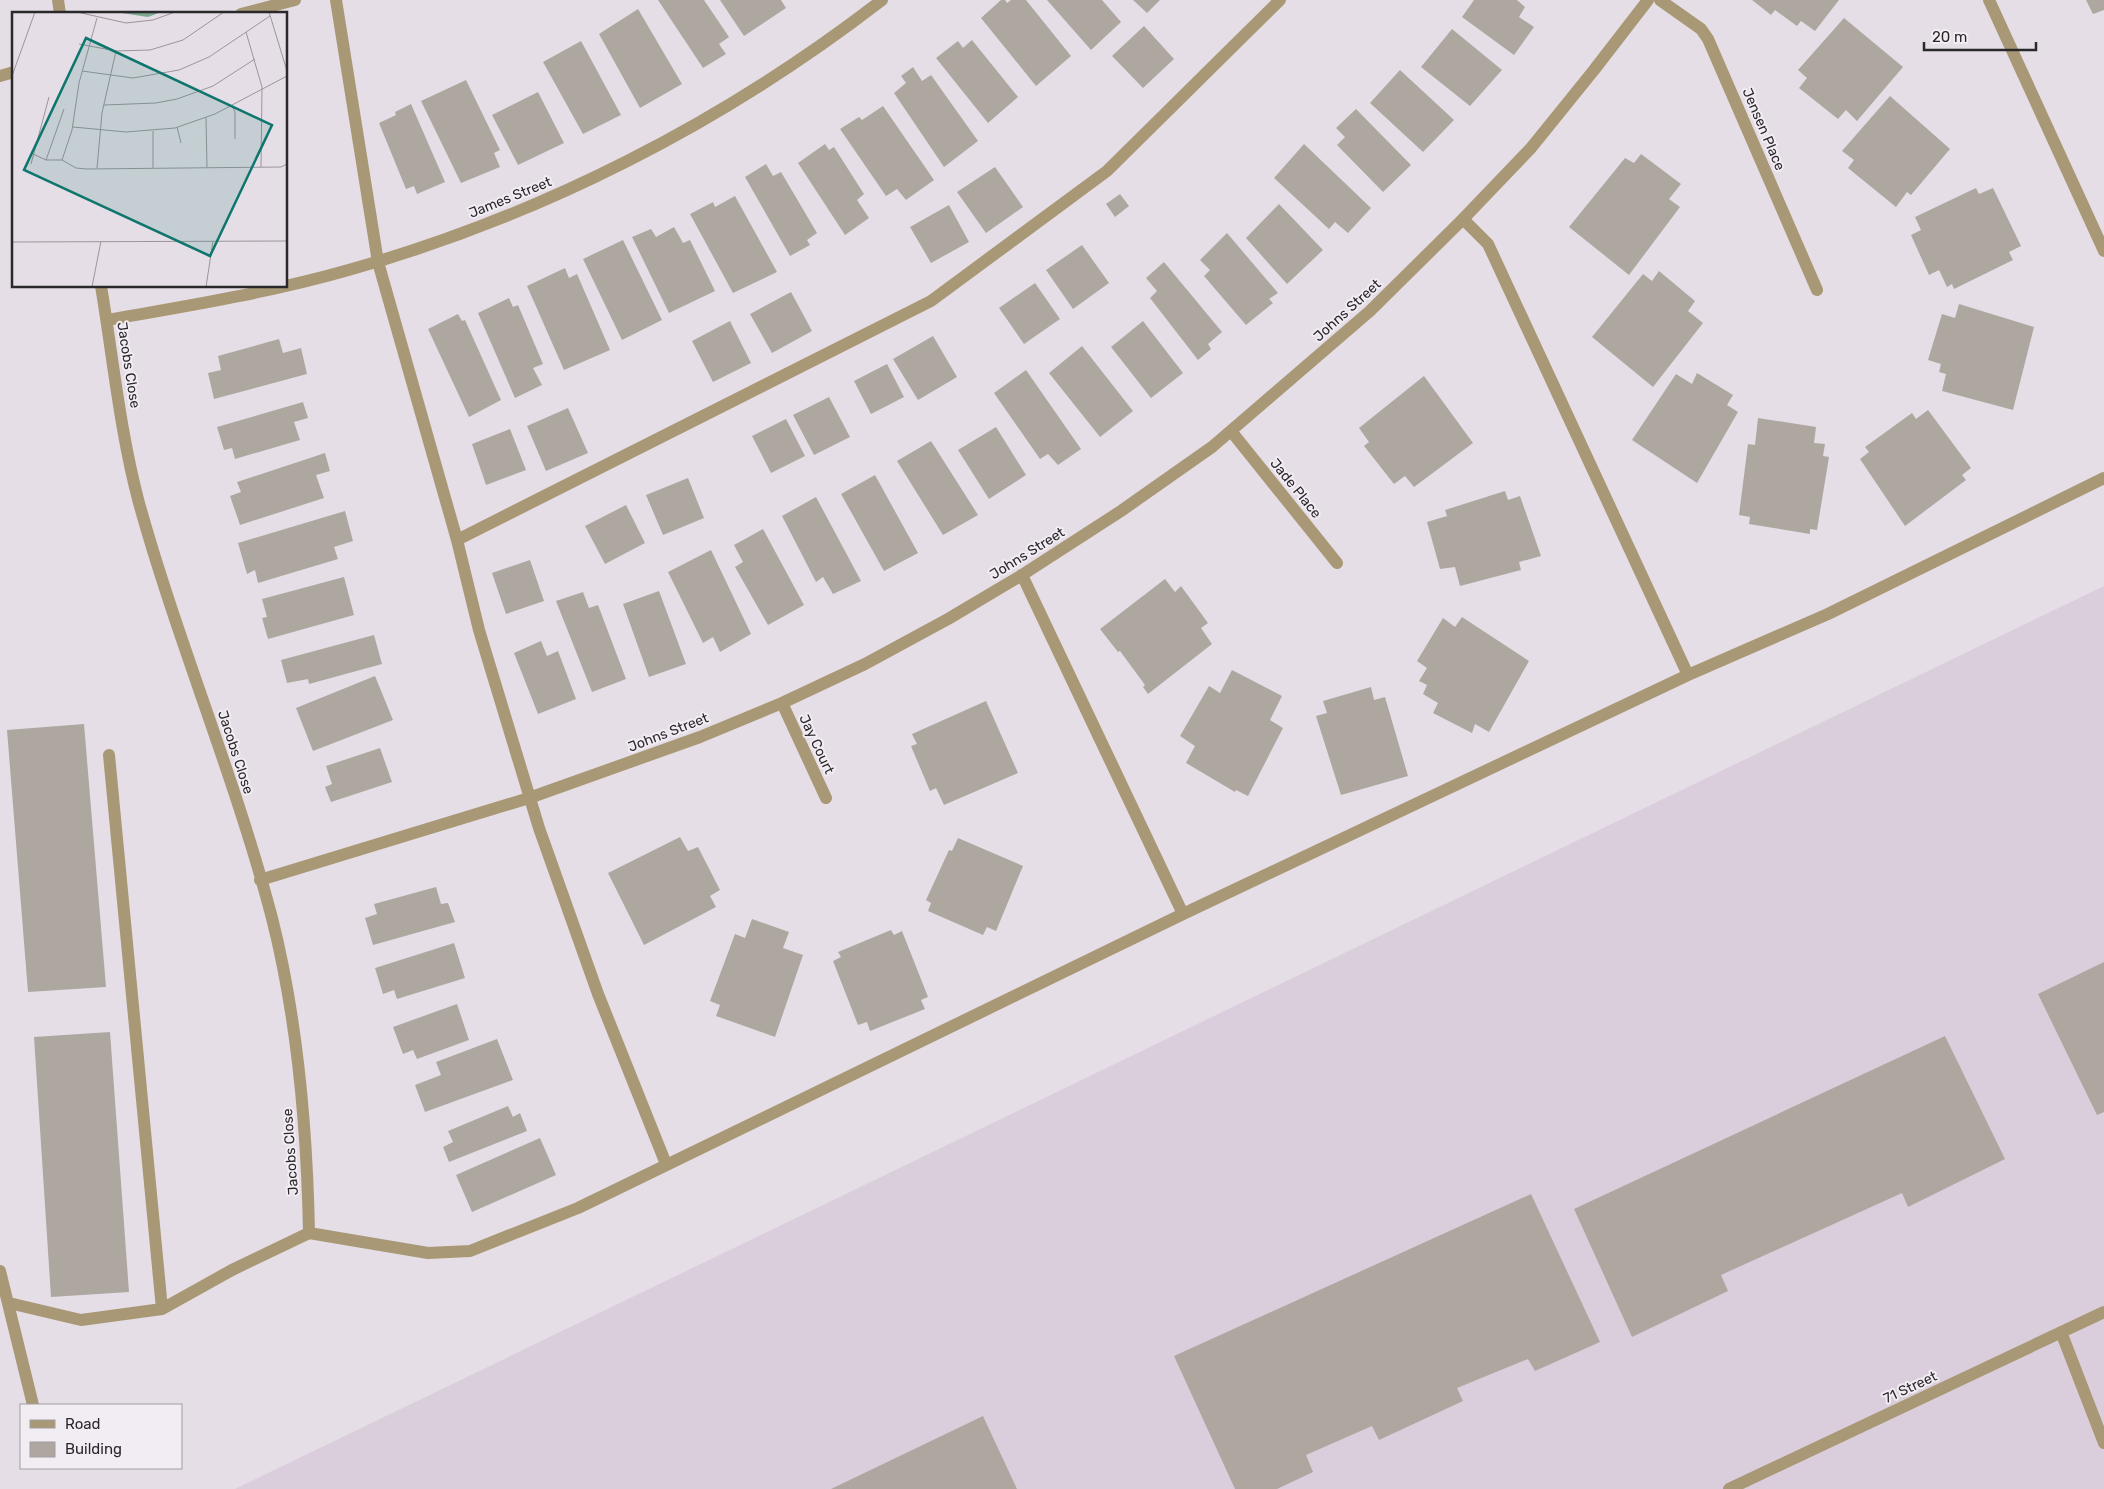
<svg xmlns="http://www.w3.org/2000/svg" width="2104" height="1489" viewBox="0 0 2104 1489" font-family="Rubik,sans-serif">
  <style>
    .built { fill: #dacedc }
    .building { fill: #aea7a0 }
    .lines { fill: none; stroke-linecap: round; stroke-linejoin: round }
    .service { stroke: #a99875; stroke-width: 12 }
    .minor { stroke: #a99875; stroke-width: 12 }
    .labels { text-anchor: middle; stroke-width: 4; stroke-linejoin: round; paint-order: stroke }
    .street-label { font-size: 14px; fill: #2b282b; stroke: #f2ecf3 }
    .inset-road { fill: none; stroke: #9b959b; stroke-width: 1 }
    .view { fill: #0f766e; fill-opacity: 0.15; stroke: #0f766e; stroke-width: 2.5 }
    .inset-edge { fill: none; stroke: #2b282b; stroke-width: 2.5 }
  </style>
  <rect width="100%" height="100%" fill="#e5dee6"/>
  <path class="built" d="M2104,586V1489H235Z"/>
  <path class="building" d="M658,0H704L729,37L719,44L726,54L703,68Z
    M720,0H781L786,8L744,36Z
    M1001,0H1005L1007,3L1011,0H1026L1071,56L1036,86L981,18Z
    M1047,0H1102L1121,22L1091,50Z
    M1133,0H1160L1147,13Z
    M1474,0H1517L1525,7L1519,17L1534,27L1514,55L1462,17Z
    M1752,0H1839L1815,31L1801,21L1797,26L1775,10L1771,15Z
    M2086,0H2104V10L2093,14Z
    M638,9L682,84L640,108L599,34Z
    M1844,18L1903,67L1857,121L1846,110L1838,119L1799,88L1807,78L1798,70Z
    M1144,26L1174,59L1143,88L1112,56Z
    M1452,29L1502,70L1470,106L1421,67Z
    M972,40L1018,97L988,123L936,58L958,41L963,48Z
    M581,41L621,115L583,134L543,62Z
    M913,67L922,81L931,75L978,141L944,167L894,93L906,83L901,76Z
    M1400,70L1454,120L1423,152L1370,103Z
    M466,80L500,150L494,153L500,167L461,183L421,101Z
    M538,92L564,143L518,165L492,115Z
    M1890,96L1950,149L1911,195L1907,192L1896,207L1848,168L1854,160L1842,151Z
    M411,104L445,182L417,194L414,186L406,189L379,123L396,115L395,112Z
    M883,106L934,180L906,200L897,189L886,196L840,129L859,117L862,120Z
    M1356,109L1411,165L1383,192L1337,145L1345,137L1336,128Z
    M825,144L829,150L834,147L864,194L857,200L869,218L845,235L798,163Z
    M1304,144L1371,208L1348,233L1335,222L1329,229L1274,178Z
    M1641,154L1681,184L1669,199L1680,207L1629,275L1569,227L1625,158L1634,163Z
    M766,164L773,176L781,172L817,233L807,240L810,245L790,256L745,177Z
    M995,167L1023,207L986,233L957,192Z
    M1976,188L1979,194L1993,188L2021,246L2009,252L2013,260L1954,289L1952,284L1947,287L1939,270L1929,275L1911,235L1921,230L1915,217Z
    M1120,194L1129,206L1115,217L1106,204Z
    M735,196L777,272L733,293L690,214L713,202L715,207Z
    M1279,204L1323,250L1287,284L1246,238Z
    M949,205L969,242L931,263L910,227Z
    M674,227L683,243L690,240L715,291L669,313L632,237L651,229L656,237Z
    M1227,233L1278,293L1269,299L1273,303L1246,325L1204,276L1210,270L1200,260Z
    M623,240L662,320L622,340L583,259Z
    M1082,245L1109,283L1073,309L1046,270Z
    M1164,262L1222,332L1208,344L1211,349L1198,360L1150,298L1157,291L1146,278Z
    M565,268L569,278L577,274L610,350L564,370L527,286Z
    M1659,271L1695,301L1688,311L1703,323L1653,387L1592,337L1643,274L1652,281Z
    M1035,283L1060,319L1024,344L999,308Z
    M791,292L812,331L772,353L750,314Z
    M509,298L513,307L518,305L543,364L533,368L542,385L515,398L478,313Z
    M1959,304L2034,327L2013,410L1942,391L1946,374L1939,372L1941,364L1928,360L1942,314L1955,318Z
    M458,314L462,321L465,320L501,400L469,417L428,329Z
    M730,321L751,363L713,382L692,341Z
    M1143,321L1183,373L1151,398L1111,347Z
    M933,336L957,377L918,400L893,359Z
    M279,339L283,353L301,348L307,374L214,399L208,373L221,370L218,356Z
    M1082,346L1133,411L1100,437L1049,373Z
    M887,364L904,397L871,414L854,381Z
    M1026,370L1081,449L1058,465L1048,454L1040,459L994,393Z
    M1697,373L1733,395L1727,405L1738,412L1697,483L1632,440L1676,374L1692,384Z
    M1424,376L1473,443L1414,487L1405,476L1394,484L1364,446L1369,442L1359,428Z
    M829,397L850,437L814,455L793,415Z
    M303,402L308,418L294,422L300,440L235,459L232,448L224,450L217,427Z
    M568,408L588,453L546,471L527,426Z
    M1928,410L1971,468L1962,475L1966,480L1905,526L1860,459L1869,452L1865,447L1912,413L1916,419Z
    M1758,418L1816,427L1814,443L1825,444L1823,456L1829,457L1817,530L1810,529V534L1749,524L1750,517L1739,515L1748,444L1755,445Z
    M786,419L805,456L771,473L752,436Z
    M996,427L1026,475L989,499L958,450Z
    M510,429L526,470L486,485L472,444Z
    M931,441L978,515L943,535L897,461Z
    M325,453L330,471L316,475L324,498L240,525L230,496L241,492L237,482Z
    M875,475L918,553L884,571L841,494Z
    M688,478L704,518L663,535L646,495Z
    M1505,491L1508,500L1520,496L1541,556L1519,562L1521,570L1460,586L1455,567L1440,569L1427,522L1447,516L1445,510Z
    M816,497L861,581L833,594L823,577L816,582L782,516Z
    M626,505L645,543L605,564L585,526Z
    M345,511L353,541L334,547L338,559L258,583L255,570L247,574L238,543Z
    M763,529L804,605L768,625L735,567L743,562L734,545Z
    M711,550L751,634L720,652L713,637L703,643L668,572Z
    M530,560L544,601L506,614L492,573Z
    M344,577L354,615L268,639L262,618L267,617L262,599Z
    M1165,579L1175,592L1181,586L1208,623L1201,628L1212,644L1148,694L1143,687L1145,685L1120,651L1118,652L1100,629Z
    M659,591L686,664L649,677L623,604Z
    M583,592L589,608L598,605L626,679L592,692L556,601Z
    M1462,617L1529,661L1489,732L1475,724L1472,733L1433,713L1438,703L1423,694L1427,685L1419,681L1427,668L1417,661L1443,618L1455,627Z
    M374,635L382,664L309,684L308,679L287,683L281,660Z
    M541,641L547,656L558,651L576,699L538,714L514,653Z
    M1232,670L1282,696L1270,720L1283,728L1248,796L1236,790L1235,792L1186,763L1195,746L1180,736L1209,686L1220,693Z
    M375,676L393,720L313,751L296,708Z
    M1371,687L1374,700L1385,697L1408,776L1341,795L1316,716L1327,713L1323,701Z
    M986,701L1018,773L944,805L936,788L930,791L911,746L917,744L912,734Z
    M84,724L106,987L28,992L7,730Z
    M380,748L392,782L331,802L325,787L332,784L326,766Z
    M680,837L688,851L698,847L720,890L710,896L716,907L644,945L608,873Z
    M958,838L1023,866L996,931L987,927L983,935L928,911L931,903L926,900L949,850L952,851Z
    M436,887L441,904L448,903L455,922L373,945L365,918L377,914L374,904Z
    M752,919L789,932L783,948L803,955L775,1037L716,1016L720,1005L710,1001L735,934L745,938Z
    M891,930L894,935L902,931L928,997L921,1000L925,1009L870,1031L867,1022L858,1025L833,961L841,957L838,952Z
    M454,943L465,978L397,999L394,990L383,994L375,968Z
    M2104,962V1112L2097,1115L2038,994Z
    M457,1004L469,1040L417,1059L413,1050L403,1054L393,1027Z
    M110,1032L129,1292L51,1297L34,1037Z
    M1945,1036L2005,1159L1908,1207L1902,1193L1721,1275L1728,1291L1632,1337L1574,1209Z
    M497,1039L513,1080L425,1112L415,1085L441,1075L436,1062Z
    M508,1106L513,1117L520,1113L527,1131L449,1162L443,1147L453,1142L448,1131Z
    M540,1138L556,1175L472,1212L456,1175Z
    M1531,1194L1600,1342L1535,1371L1528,1359L1457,1388L1463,1401L1379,1440L1372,1426L1306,1455L1313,1472L1277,1489H1235L1174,1356Z
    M983,1416L1017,1489H831Z"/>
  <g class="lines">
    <path class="service" d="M336,0L378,262L457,540L479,630L539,828L598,994L666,1164
      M1989,0L2104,251
      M241,14L295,0
      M0,76L14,72
      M1463,219L1488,244L1688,675
      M457,540L931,301L1107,171L1280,0
      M1022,575L1183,914
      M309,1233L428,1253L470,1251L578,1208L1183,914L1688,675L1828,614L2104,478"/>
    <path class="minor" d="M58,0L60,14
      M1660,0L1701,29L1708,39L1817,290
      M107,320C186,306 267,293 345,271C539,217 723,123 882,0
      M1231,431L1337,563
      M782,703L826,798
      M109,755L162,1309
      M260,880L529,798L700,737L782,703L865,664L948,619L1022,575L1121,511L1212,447L1370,311L1463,219L1531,148L1594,70L1648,0
      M0,1271L33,1405
      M9,1303L81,1320L162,1309L232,1270L309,1233C307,1127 298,1021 272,918C235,777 178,643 139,503C120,432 113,358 101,286
      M2061,1332L2104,1443
      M1729,1489L2104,1312"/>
  </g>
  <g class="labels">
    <g class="street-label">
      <text transform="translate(1764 129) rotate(67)" y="5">Jensen Place</text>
      <text transform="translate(510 197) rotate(-22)" y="5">James Street</text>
      <text transform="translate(1347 310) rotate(-42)" y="5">Johns Street</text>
      <text transform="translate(129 365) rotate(81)" y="5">Jacobs Close</text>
      <text transform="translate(1296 488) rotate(51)" y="5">Jade Place</text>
      <text transform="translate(1027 553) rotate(-32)" y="5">Johns Street</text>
      <text transform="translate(668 732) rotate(-21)" y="5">Johns Street</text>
      <text transform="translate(817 744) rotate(65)" y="5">Jay Court</text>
      <text transform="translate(236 752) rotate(72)" y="5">Jacobs Close</text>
      <text transform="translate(290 1152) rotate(-94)" y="5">Jacobs Close</text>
      <text transform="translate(1910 1387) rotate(-25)" y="5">71 Street</text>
    </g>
  </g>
  <g transform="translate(12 12)">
    <rect width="275" height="275" fill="#e5dee6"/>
    <path d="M103,0H149L136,5Z" fill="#7ca791"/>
    <path class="inset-road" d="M65,0L114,11L141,8L163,0M257,0L275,59M234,20L250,75L249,155M67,32L104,39L138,38L171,28L212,0M70,59L121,66L167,58L197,45L258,4M0,64L23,0M92,93L144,91L165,87L201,74L243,47M220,94L223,100V127M194,106L195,155M61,115L114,120L163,116L203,102L275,64M165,115L169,131M141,119V156M21,142L34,148H50L64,156L75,157L269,155L275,152M34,148L52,97M50,148L60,118L67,71L85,6M19,152L37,85M85,156L90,101L104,39M0,230L275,229M80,275L89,229M194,275L201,229"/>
    <path class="view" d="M74,26L260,113L198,244L12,158Z"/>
    <rect width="275" height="275" class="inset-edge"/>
  </g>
  <rect x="20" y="1404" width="162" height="65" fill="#f2ecf3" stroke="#a29ea3"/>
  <rect x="30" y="1420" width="25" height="8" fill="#a99875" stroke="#a29ea3"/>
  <text x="65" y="1429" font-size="15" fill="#2b282b">Road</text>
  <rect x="30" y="1442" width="25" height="15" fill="#aea7a0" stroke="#a29ea3"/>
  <text x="65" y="1454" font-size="15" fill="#2b282b">Building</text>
  <path d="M1924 42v8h112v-8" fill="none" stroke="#2b282b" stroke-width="2.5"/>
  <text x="1932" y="42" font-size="15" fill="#2b282b" stroke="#f2ecf3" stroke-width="4" paint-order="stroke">20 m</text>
</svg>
